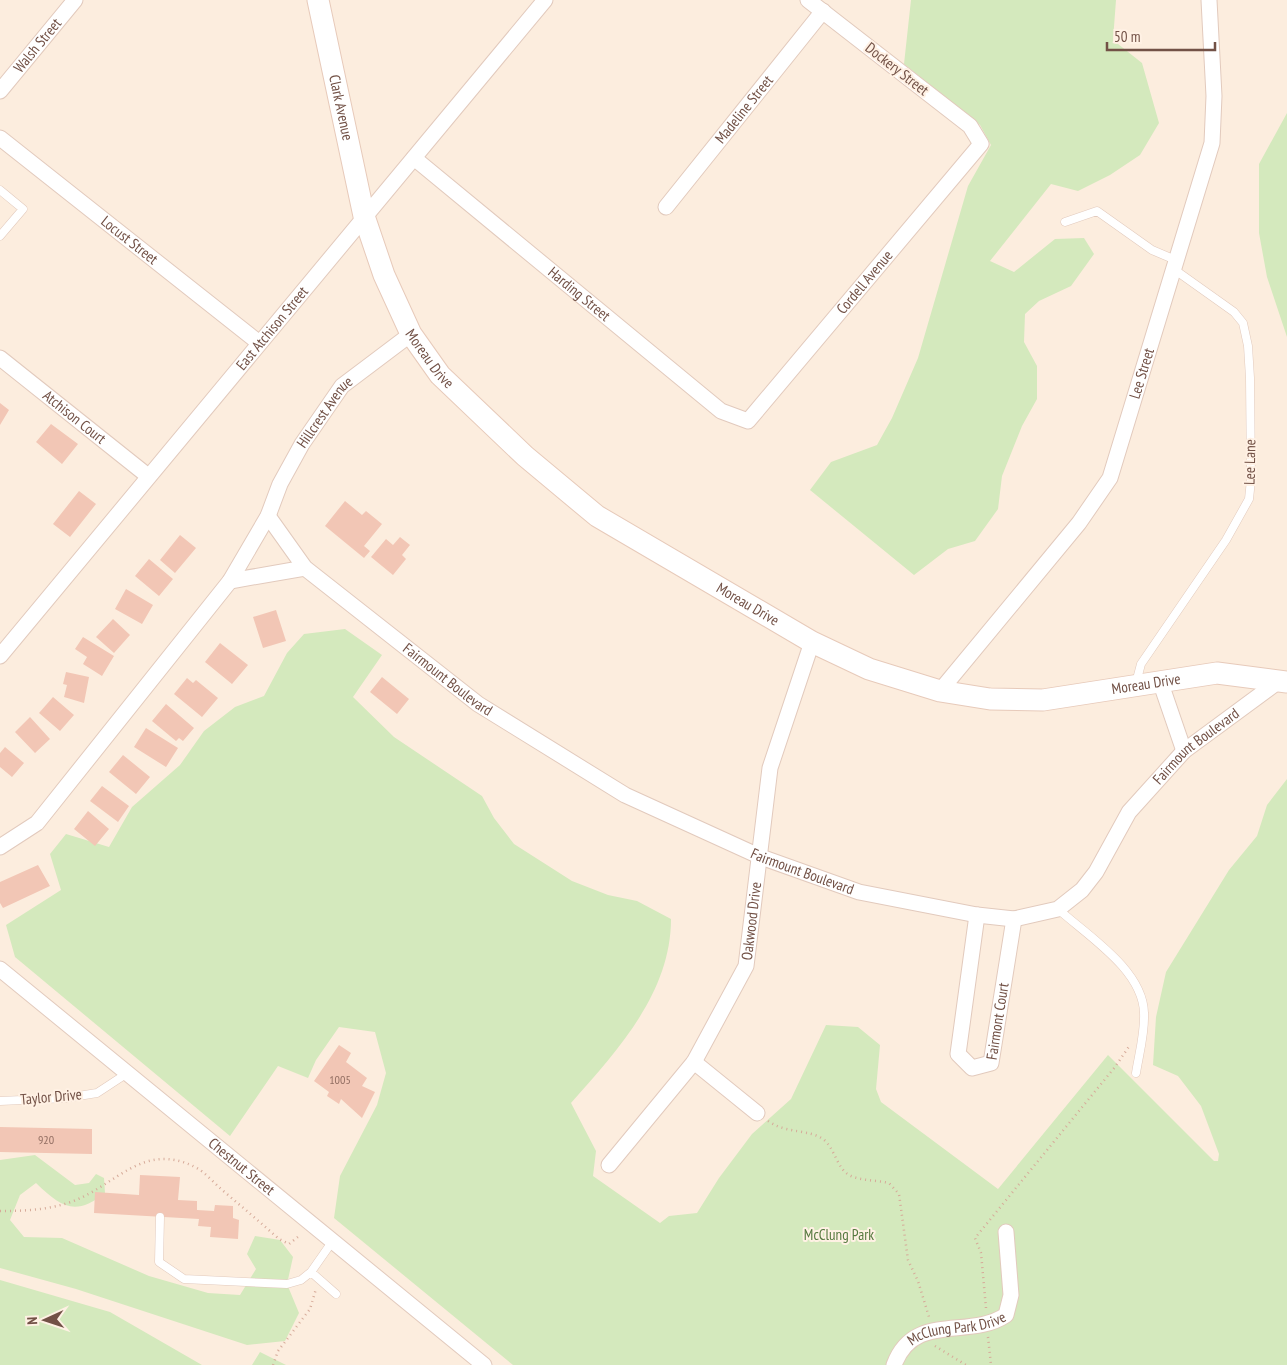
<svg xmlns="http://www.w3.org/2000/svg" width="1287" height="1365" viewBox="0 0 1287 1365" font-family="'PT Sans Narrow',sans-serif">
  <style>
    .green { fill: #d4e9bd }
    .building { fill: #f2c6b5 }
    .lines { fill: none; stroke-linecap: round; stroke-linejoin: round }
    .service-casing { stroke: #e2cabd; stroke-width: 9 }
    .minor-casing { stroke: #e2cabd; stroke-width: 17 }
    .secondary-casing { stroke: #e7caba; stroke-width: 23 }
    .path { stroke: #d6aa99; stroke-width: 2.5; stroke-dasharray: 1 4; stroke-linecap: butt }
    .service { stroke: #fff; stroke-width: 8 }
    .minor { stroke: #fff; stroke-width: 15 }
    .secondary { stroke: #fff; stroke-width: 21 }
    .labels { text-anchor: middle; stroke-width: 4; stroke-linejoin: round; paint-order: stroke }
    .number-label { font-size: 12px; fill: #926e62 }
    .street-label { font-size: 15px; fill: #725146; stroke: #fff1e4 }
    .park-label { font-size: 15px; fill: #55783e; stroke: #fff1e4 }
  </style>
  <rect width="100%" height="100%" fill="#fcedde"/>
  <path class="green" d="M911,0H1116L1113,40L1142,63L1159,123L1140,155L1110,175L1078,191L1051,184L990,261L1014,272L1055,239L1084,238L1094,254L1071,286L1039,301L1025,314L1024,342L1037,366V399L1022,426L1002,476L998,509L975,541L948,549L914,575L810,490L831,462L877,445L892,418L918,358L968,186L991,145L980,125L904,64Z
    M1287,113V337L1267,277L1259,233V164Z
    M345,629L382,655L353,697L394,737L482,796L494,818L514,844L572,881L608,895L637,901L671,919C671,993 617,1051 571,1103L596,1151L593,1176L660,1223L669,1216L697,1213L719,1178L752,1134L791,1099L826,1025L858,1027L880,1045L876,1089L881,1102L998,1189L1108,1055L1214,1161H1218L1219,1154L1201,1106L1178,1076L1153,1065L1156,1017L1166,972L1229,870L1257,836L1267,805L1287,779V1365H513L334,1218L340,1176L377,1105L386,1073L375,1032L339,1027L316,1060L308,1078L278,1066L230,1136L15,957L6,925L61,890L50,854L66,834L109,847L132,807L180,765L204,731L235,707L264,696L287,653L304,634Z
    M35,1155L75,1185L89,1183L96,1174L104,1178L105,1193C75,1217 61,1207 36,1183L20,1195L10,1220L24,1237L62,1238L149,1276L208,1293L240,1295L256,1269L247,1254L255,1236L280,1240L293,1257L287,1284L299,1313L285,1341L247,1345L76,1289L0,1268V1160Z
    M0,1280L110,1312L202,1365H0Z
    M260,1352L286,1365H252Z"/>
  <path class="building" d="M0,403L9,410L0,425Z
    M51,424L78,444L62,464L36,442Z
    M79,491L96,504L70,537L53,524Z
    M345,501L362,515L366,511L382,524L364,546L370,551L364,558L325,526Z
    M180,535L196,548L175,573L160,560Z
    M400,537L410,545L402,555L406,559L393,575L371,557L386,539L393,545Z
    M149,559L173,579L159,596L135,576Z
    M126,589L153,605L142,624L115,609Z
    M276,610L286,641L263,648L253,617Z
    M113,619L130,635L114,653L96,637Z
    M83,637L114,656L102,676L83,664L87,657L75,649Z
    M220,643L248,665L232,684L205,662Z
    M66,672L89,677L84,703L64,697L67,685L63,684Z
    M382,677L409,699L397,714L370,692Z
    M187,678L193,683L196,680L218,698L202,717L174,694Z
    M53,697L74,715L60,731L39,713Z
    M166,704L194,728L183,741L179,738L176,741L152,721Z
    M30,717L50,739L35,753L15,732Z
    M146,728L178,748L166,767L134,747Z
    M5,747L24,763L12,777L0,767V753Z
    M123,755L150,777L136,794L109,772Z
    M102,786L129,806L118,822L90,801Z
    M88,811L109,829L95,846L74,829Z
    M38,865L50,886L3,908L0,903V882Z
    M339,1045L351,1053L346,1062L367,1078L362,1086L375,1092L362,1118L341,1099L339,1104L327,1096L329,1092L314,1081Z
    M0,1127L92,1129V1154L0,1152Z
    M140,1175L180,1177L178,1200L197,1201V1210L214,1211L215,1205L233,1206V1218L239,1220L238,1239L210,1237L211,1227L198,1226L199,1219L94,1213L95,1192L139,1195Z"/>
  <g class="lines">
    <defs>
      <path id="service" d="M0,190L23,209L0,236
        M1065,222L1097,211L1152,250L1178,261
        M1136,683L1141,664L1226,540L1249,499L1251,480L1250,378L1248,346L1243,323L1234,312L1175,270
        M1058,909C1088,936 1143,970 1144,1013C1145,1033 1139,1054 1136,1073
        M0,1101L66,1098L97,1093L126,1074
        M160,1217L159,1262L184,1279L287,1284L301,1280L311,1272L332,1242
        M311,1272L336,1294"/>
      <g id="minor">
        <path id="s1" d="M0,91L75,0"/>
        <path id="s2" d="M0,138L258,342"/>
        <path id="s3" d="M414,158L721,411L748,421L981,144L970,126L808,0"/>
        <path id="s4" d="M666,207L823,11"/>
        <path id="s5" d="M0,358L148,476"/>
        <path id="s6" d="M268,516L305,568L478,704L625,795L761,857L859,892L977,915L1014,919L1058,909L1082,890L1096,872L1129,812L1184,751L1279,681"/>
        <path d="M230,581L305,568"/>
        <path id="s7" d="M0,656L545,0"/>
        <path d="M1160,681L1184,751"/>
        <path id="s8" d="M940,691L1079,523L1110,478L1212,143L1214,96L1209,0"/>
        <path id="s9" d="M0,847L37,823L230,581L268,516L280,484L302,444L342,386L411,334"/>
        <path id="s10" d="M977,915L958,1054L972,1068L991,1063L1014,919"/>
        <path id="s11" d="M0,969L484,1365"/>
        <path d="M694,1062L757,1113"/>
        <path id="s12" d="M609,1165L694,1062L746,966L770,768L812,642"/>
        <path id="s13" d="M894,1365C914,1311 969,1340 1006,1315L1011,1295L1006,1232"/>
      </g>
      <g id="secondary">
        <path id="s14" d="M318,0L364,216L384,275L411,334L440,375L525,456L597,516L812,642L869,669L940,691L990,699L1043,700L1217,673L1287,682"/>
      </g>
    </defs>
    <use href="#service" class="service-casing"/>
    <use href="#minor" class="minor-casing"/>
    <use href="#secondary" class="secondary-casing"/>
    <path class="path" d="M768,1121C787,1134 808,1129 823,1139C835,1148 837,1170 851,1176C863,1181 876,1180 889,1183L899,1194L908,1260L918,1281L929,1317
      M0,1211C24,1211 48,1210 71,1202C117,1185 143,1141 195,1167C205,1172 213,1182 221,1189C241,1206 260,1222 279,1239L289,1244L299,1236
      M986,1308L981,1253L975,1238L1115,1067L1130,1045
      M988,1337L991,1365
      M935,1346L966,1365
      M273,1365L278,1351L310,1309L316,1289"/>
    <use href="#service" class="service"/>
    <use href="#minor" class="minor"/>
    <use href="#secondary" class="secondary"/>
  </g>
  <g class="labels">
    <g class="number-label">
      <text x="340" y="1084">1005</text>
      <text x="46" y="1144">920</text>
    </g>
    <g class="street-label">
      <text dy="5" stroke="none"><textPath href="#s1" startOffset="59">Walsh Street</textPath></text>
      <text transform="translate(897 69) rotate(38)" y="5">Dockery Street</text>
      <text dy="5" stroke="none"><textPath href="#s14" startOffset="110">Clark Avenue</textPath></text>
      <text dy="5" stroke="none"><textPath href="#s4" startOffset="125">Madeline Street</textPath></text>
      <text dy="5" stroke="none"><textPath href="#s2" startOffset="165">Locust Street</textPath></text>
      <text dy="5" stroke="none"><textPath href="#s3" startOffset="608">Cordell Avenue</textPath></text>
      <text dy="5" stroke="none"><textPath href="#s3" startOffset="214">Harding Street</textPath></text>
      <text dy="5" stroke="none"><textPath href="#s7" startOffset="426">East Atchison Street</textPath></text>
      <text dy="5" stroke="none"><textPath href="#s14" startOffset="379">Moreau Drive</textPath></text>
      <text dy="5" stroke="none"><textPath href="#s8" startOffset="382">Lee Street</textPath></text>
      <text dy="5" stroke="none"><textPath href="#s9" startOffset="548">Hillcrest Avenue</textPath></text>
      <text dy="5" stroke="none"><textPath href="#s5" startOffset="95">Atchison Court</textPath></text>
      <text transform="translate(1250 462) rotate(-89)" y="5">Lee Lane</text>
      <text dy="5" stroke="none"><textPath href="#s14" startOffset="784">Moreau Drive</textPath></text>
      <text dy="5" stroke="none"><textPath href="#s6" startOffset="245">Fairmount Boulevard</textPath></text>
      <text dy="5" stroke="none"><textPath href="#s14" startOffset="1204">Moreau Drive</textPath></text>
      <text dy="5" stroke="none"><textPath href="#s6" startOffset="1129">Fairmount Boulevard</textPath></text>
      <text dy="5" stroke="none"><textPath href="#s6" startOffset="650">Fairmount Boulevard</textPath></text>
      <text dy="5" stroke="none"><textPath href="#s12" startOffset="288">Oakwood Drive</textPath></text>
      <text dy="5" stroke="none"><textPath href="#s10" startOffset="222">Fairmont Court</textPath></text>
      <text transform="translate(51 1097) rotate(-5)" y="5">Taylor Drive</text>
      <text dy="5" stroke="none"><textPath href="#s11" startOffset="312">Chestnut Street</textPath></text>
      <text dy="5" stroke="none"><textPath href="#s13" startOffset="78">McClung Park Drive</textPath></text>
    </g>
    <g class="park-label">
      <text x="839" y="1240">McClung Park</text>
    </g>
  </g>
  <g transform="translate(45 1320) rotate(267)" stroke="#fff1e4" stroke-width="4" paint-order="stroke">
  <path d="M0-4L9 19L0 12L-9 19Z" fill="#725146"/>
  <text y="-8" font-size="14" font-weight="bold" text-anchor="middle" fill="#725146">N</text>
  </g>
  <path d="M1107 42v8h108v-8" fill="none" stroke="#725146" stroke-width="2.5"/>
  <text x="1114" y="42" font-size="15" fill="#725146" stroke="#fff1e4" stroke-width="4" paint-order="stroke">50 m</text>
</svg>
